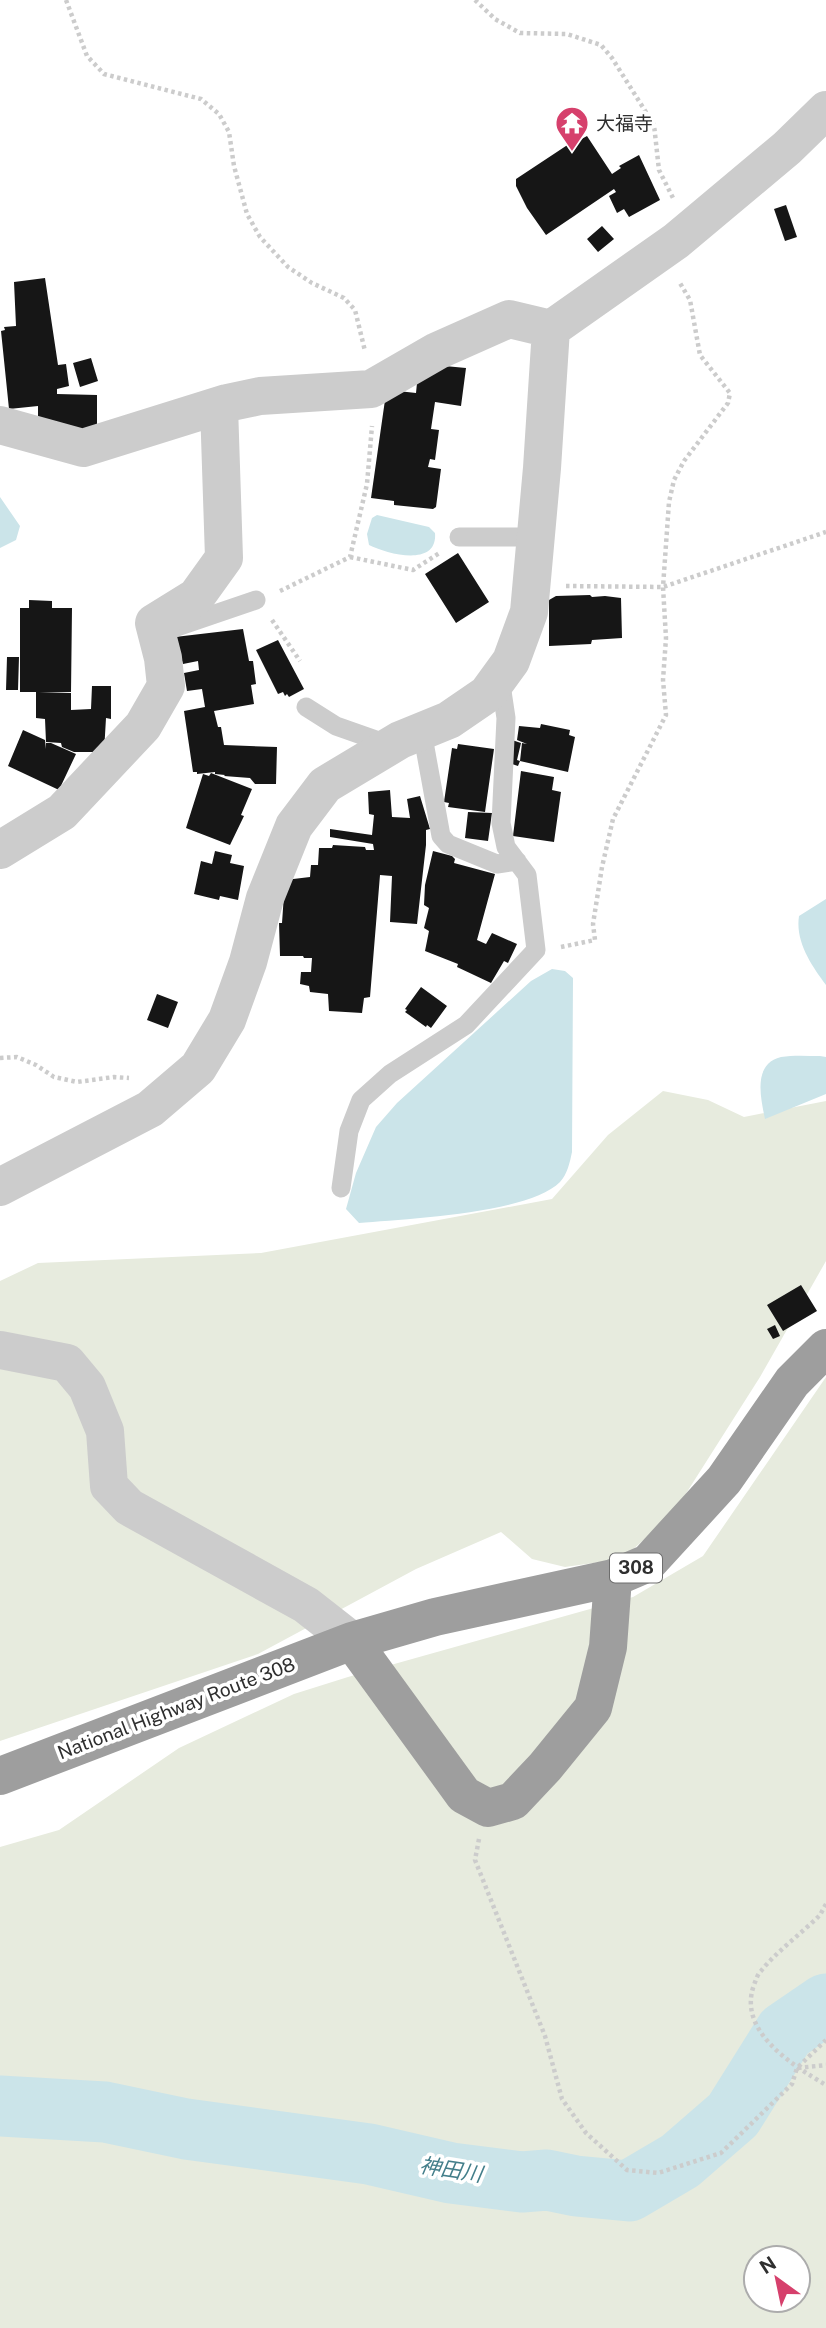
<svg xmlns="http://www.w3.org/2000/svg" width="826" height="2328" viewBox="0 0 826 2328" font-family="'Public Sans','Noto Sans JP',sans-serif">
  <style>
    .green { fill: #e7ebde; fill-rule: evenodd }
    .water { fill: #cbe4e9 }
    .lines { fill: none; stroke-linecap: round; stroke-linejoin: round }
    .river { stroke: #cbe4e9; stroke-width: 61 }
    .building { fill: #161616 }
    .path { stroke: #ccc; stroke-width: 4.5; stroke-dasharray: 3.5 3.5; stroke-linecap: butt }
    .service { stroke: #ccc; stroke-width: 19 }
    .minor { stroke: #ccc; stroke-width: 38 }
    .trunk { stroke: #9e9e9e; stroke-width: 38 }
    .labels { text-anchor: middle; stroke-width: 7; stroke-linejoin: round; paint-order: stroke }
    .shield { fill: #fff; stroke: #6d6d6d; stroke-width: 2 }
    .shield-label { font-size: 18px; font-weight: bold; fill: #2f2f2f }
    .poi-label { font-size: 19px; fill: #2f2f2f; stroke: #fff; text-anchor: start }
    .street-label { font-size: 19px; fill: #2f2f2f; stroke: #fff }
    .water-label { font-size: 21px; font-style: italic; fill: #437e8a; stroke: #fff }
  </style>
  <rect width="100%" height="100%" fill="#fff"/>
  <path class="green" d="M663,1091L708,1100L744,1117L826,1101V1261L760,1377L673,1514L622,1559L565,1567L532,1559L501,1532L416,1569L258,1654L0,1741V1281L38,1263L261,1253L552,1199L608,1135Z
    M826,1377V2328H0V1847L59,1830L179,1748L294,1694L348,1677L633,1597L703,1556ZM756,2258H798V2300H756Z"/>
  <path class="water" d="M0,497L20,526L16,540L0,548Z
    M377,515L429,527L435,533C438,568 387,554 369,545L367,534L372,518Z
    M826,899V985C812,966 795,942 799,916Z
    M552,969L565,971L573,978L572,1152C570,1162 567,1175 560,1182C528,1214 405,1219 359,1223L346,1209L356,1173L376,1127L397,1103L531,981Z
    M820,1056L826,1057V1094L765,1119C761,1099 752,1064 781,1057C793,1055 807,1056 820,1056Z"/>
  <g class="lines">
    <path class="river" d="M0,2106L105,2112L186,2129L369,2154L451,2173L522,2182L547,2180L576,2186L629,2191L680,2161L733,2115L785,2032L826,2004"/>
  </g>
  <path class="building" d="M587,136L612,174L621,168L619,166L639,155L660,200L629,217L624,209L617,213L609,196L616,192L614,189L546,235L527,208L516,186V179L575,140L576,142Z
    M786,205L797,237L785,241L774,209Z
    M602,226L614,239L598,252L587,239Z
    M45,278L58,365L66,364L69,386L57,389V394L97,395V431L38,424V406L9,409L1,331L5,330L4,327L16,326L14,282Z
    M91,358L98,381L80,387L73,363Z
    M434,365L466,368L461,406L435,402L431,429L439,430L435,460L430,459L428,467L441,469L436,507L433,509L394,505V501L371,498L386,393L389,390L416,393L418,373Z
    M458,553L489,602L456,623L425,574Z
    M590,595L592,597L605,596L621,598L622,638L592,640L591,644L549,646V600L556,596Z
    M29,600L52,601V608H72L71,692L39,693H71V710L91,709L92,686H111V719L106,718L104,752H74L62,747L61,743L46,742L45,719L36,718V692H20V608H29Z
    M243,629L249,661H253L256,684L251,685L254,704L214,711L218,727H221L224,745L277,747L276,784H255L250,778L224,776L225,775L215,774V772L197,774V772H193L184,711L205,707L202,689L187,691L184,673L199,670L198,661L183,664L175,637Z
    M278,640L304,689L289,697L287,694L285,696L283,692L278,694L256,650Z
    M7,657H19L18,690H6Z
    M541,724L570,730L569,735L575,737L568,772L520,761L522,743L527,744L522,742L523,739L522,742L517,740L519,726L540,728Z
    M23,730L45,740L46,749V743H51L76,754L59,790L8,766Z
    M512,740L521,743L517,760L520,761L518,766L509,763Z
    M458,744L494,749L485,812L448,807L449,803L444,802L452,748L457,749Z
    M521,771L554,777L552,790L561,792L554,842L513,836Z
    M211,773L252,789L241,815L244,816L230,845L186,828L203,774L209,776Z
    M390,790L392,817L410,818L407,799L420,796L430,829L426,830V845L417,924L390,922L392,876L380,875L370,997L364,998L362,1013L329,1011L328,994L310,992L309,986L300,984L301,972H311L312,958H304L303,956H280L279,923H282L285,880L310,877L311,865H318L319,848H332L333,845L365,847L366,850H374L373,844L330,837V829L372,835L374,815L369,814L368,792Z
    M468,812L492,813L488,841L465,838Z
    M215,851L232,855L230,863L244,866L238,900L220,896L219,900L194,894L201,861L212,864Z
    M433,851L452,856L455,859L454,863L495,874L477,940L486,944L492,933L517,944L508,963L504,961L491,983L457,967L458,964L425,951L429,931L424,928L429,908L424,905L425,885Z
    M421,987L447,1006L431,1028L427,1025L426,1027L405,1012L407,1010L405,1009Z
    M157,994L178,1002L168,1028L147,1020Z
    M801,1285L817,1311L783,1331L767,1305Z
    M775,1325L780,1336L773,1339L767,1329Z"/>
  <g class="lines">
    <path class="path" d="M66,0L87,56L104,74L201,99L219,114L229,132L234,166L247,214L260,237L288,267L312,283L344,298L355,310L365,351
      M475,0L495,19L520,33L567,34L601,45L612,58L654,125L659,170L673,198
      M350,557L413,570L441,552
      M566,586L663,587L826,532
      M280,591L350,557L367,484L372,426
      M272,620L300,661
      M561,947L595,940L593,924L602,867L613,819L666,715L663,680L666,638L663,587L669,502L674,480L684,461L728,403L730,393L700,355L690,300L680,283
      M0,1058L17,1057L36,1065L54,1077L77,1082L114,1077L129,1078
      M479,1839L475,1860L545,2036L562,2099L586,2133L627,2170L658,2173L721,2153L792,2084L797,2068L826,2040
      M826,1904L820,1915C802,1933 776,1952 761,1971C757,1975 756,1980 754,1985C737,2031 792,2065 826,2085
      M798,2068L826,2065"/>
    <path class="service" d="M459,537H536
      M168,630L256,600
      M306,707L336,726L390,745
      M422,731L441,836L448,844L497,864L517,861
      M341,1188L349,1131L361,1100L390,1074L466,1025L536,950L527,875L506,847L501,823L506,718L500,678"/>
    <path class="minor" d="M0,425L83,448L227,403L260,396L371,389L437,351L509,319L551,329L676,241L787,148L826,110
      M0,850L62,812L143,726L166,686L163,658L154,623L196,597L224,558L219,406
      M0,1187L150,1109L198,1068L227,1020L248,962L265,898L294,826L325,785L400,740L449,720L487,694L511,661L529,612L542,468L551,329
      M0,1350L67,1363L87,1387L105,1431L109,1486L129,1507L306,1605L352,1641"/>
    <path class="trunk" d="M352,1641L464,1795L488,1808L513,1801L545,1767L593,1708L608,1647L613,1578
      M0,1776L352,1641L435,1617L613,1578L648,1563L724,1480L792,1382L826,1348"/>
  </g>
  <defs>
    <symbol id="temple-pin" viewBox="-11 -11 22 30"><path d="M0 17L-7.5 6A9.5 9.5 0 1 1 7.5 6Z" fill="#d6406c" stroke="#fff"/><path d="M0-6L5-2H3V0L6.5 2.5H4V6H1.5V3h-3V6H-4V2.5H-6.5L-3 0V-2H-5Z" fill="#fff"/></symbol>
  </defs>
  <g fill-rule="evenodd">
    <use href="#temple-pin" x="553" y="104" width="38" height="52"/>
  </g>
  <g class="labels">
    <rect class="shield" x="610" y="1553.5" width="52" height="29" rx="5"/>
    <g class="shield-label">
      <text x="636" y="1574">308</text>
    </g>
    <g class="poi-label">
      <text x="596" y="130">大福寺</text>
    </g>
    <g class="street-label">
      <text transform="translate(176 1708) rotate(-21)" y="7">National Highway Route 308</text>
    </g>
    <g class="water-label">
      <text transform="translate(451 2170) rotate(9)" y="7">神田川</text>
    </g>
  </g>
  <g transform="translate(777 2279) rotate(327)"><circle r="33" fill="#ffffff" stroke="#acacac" stroke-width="2"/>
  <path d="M0-5L12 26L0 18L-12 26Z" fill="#d6406c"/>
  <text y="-10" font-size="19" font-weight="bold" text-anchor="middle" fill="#2f2f2f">N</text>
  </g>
</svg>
